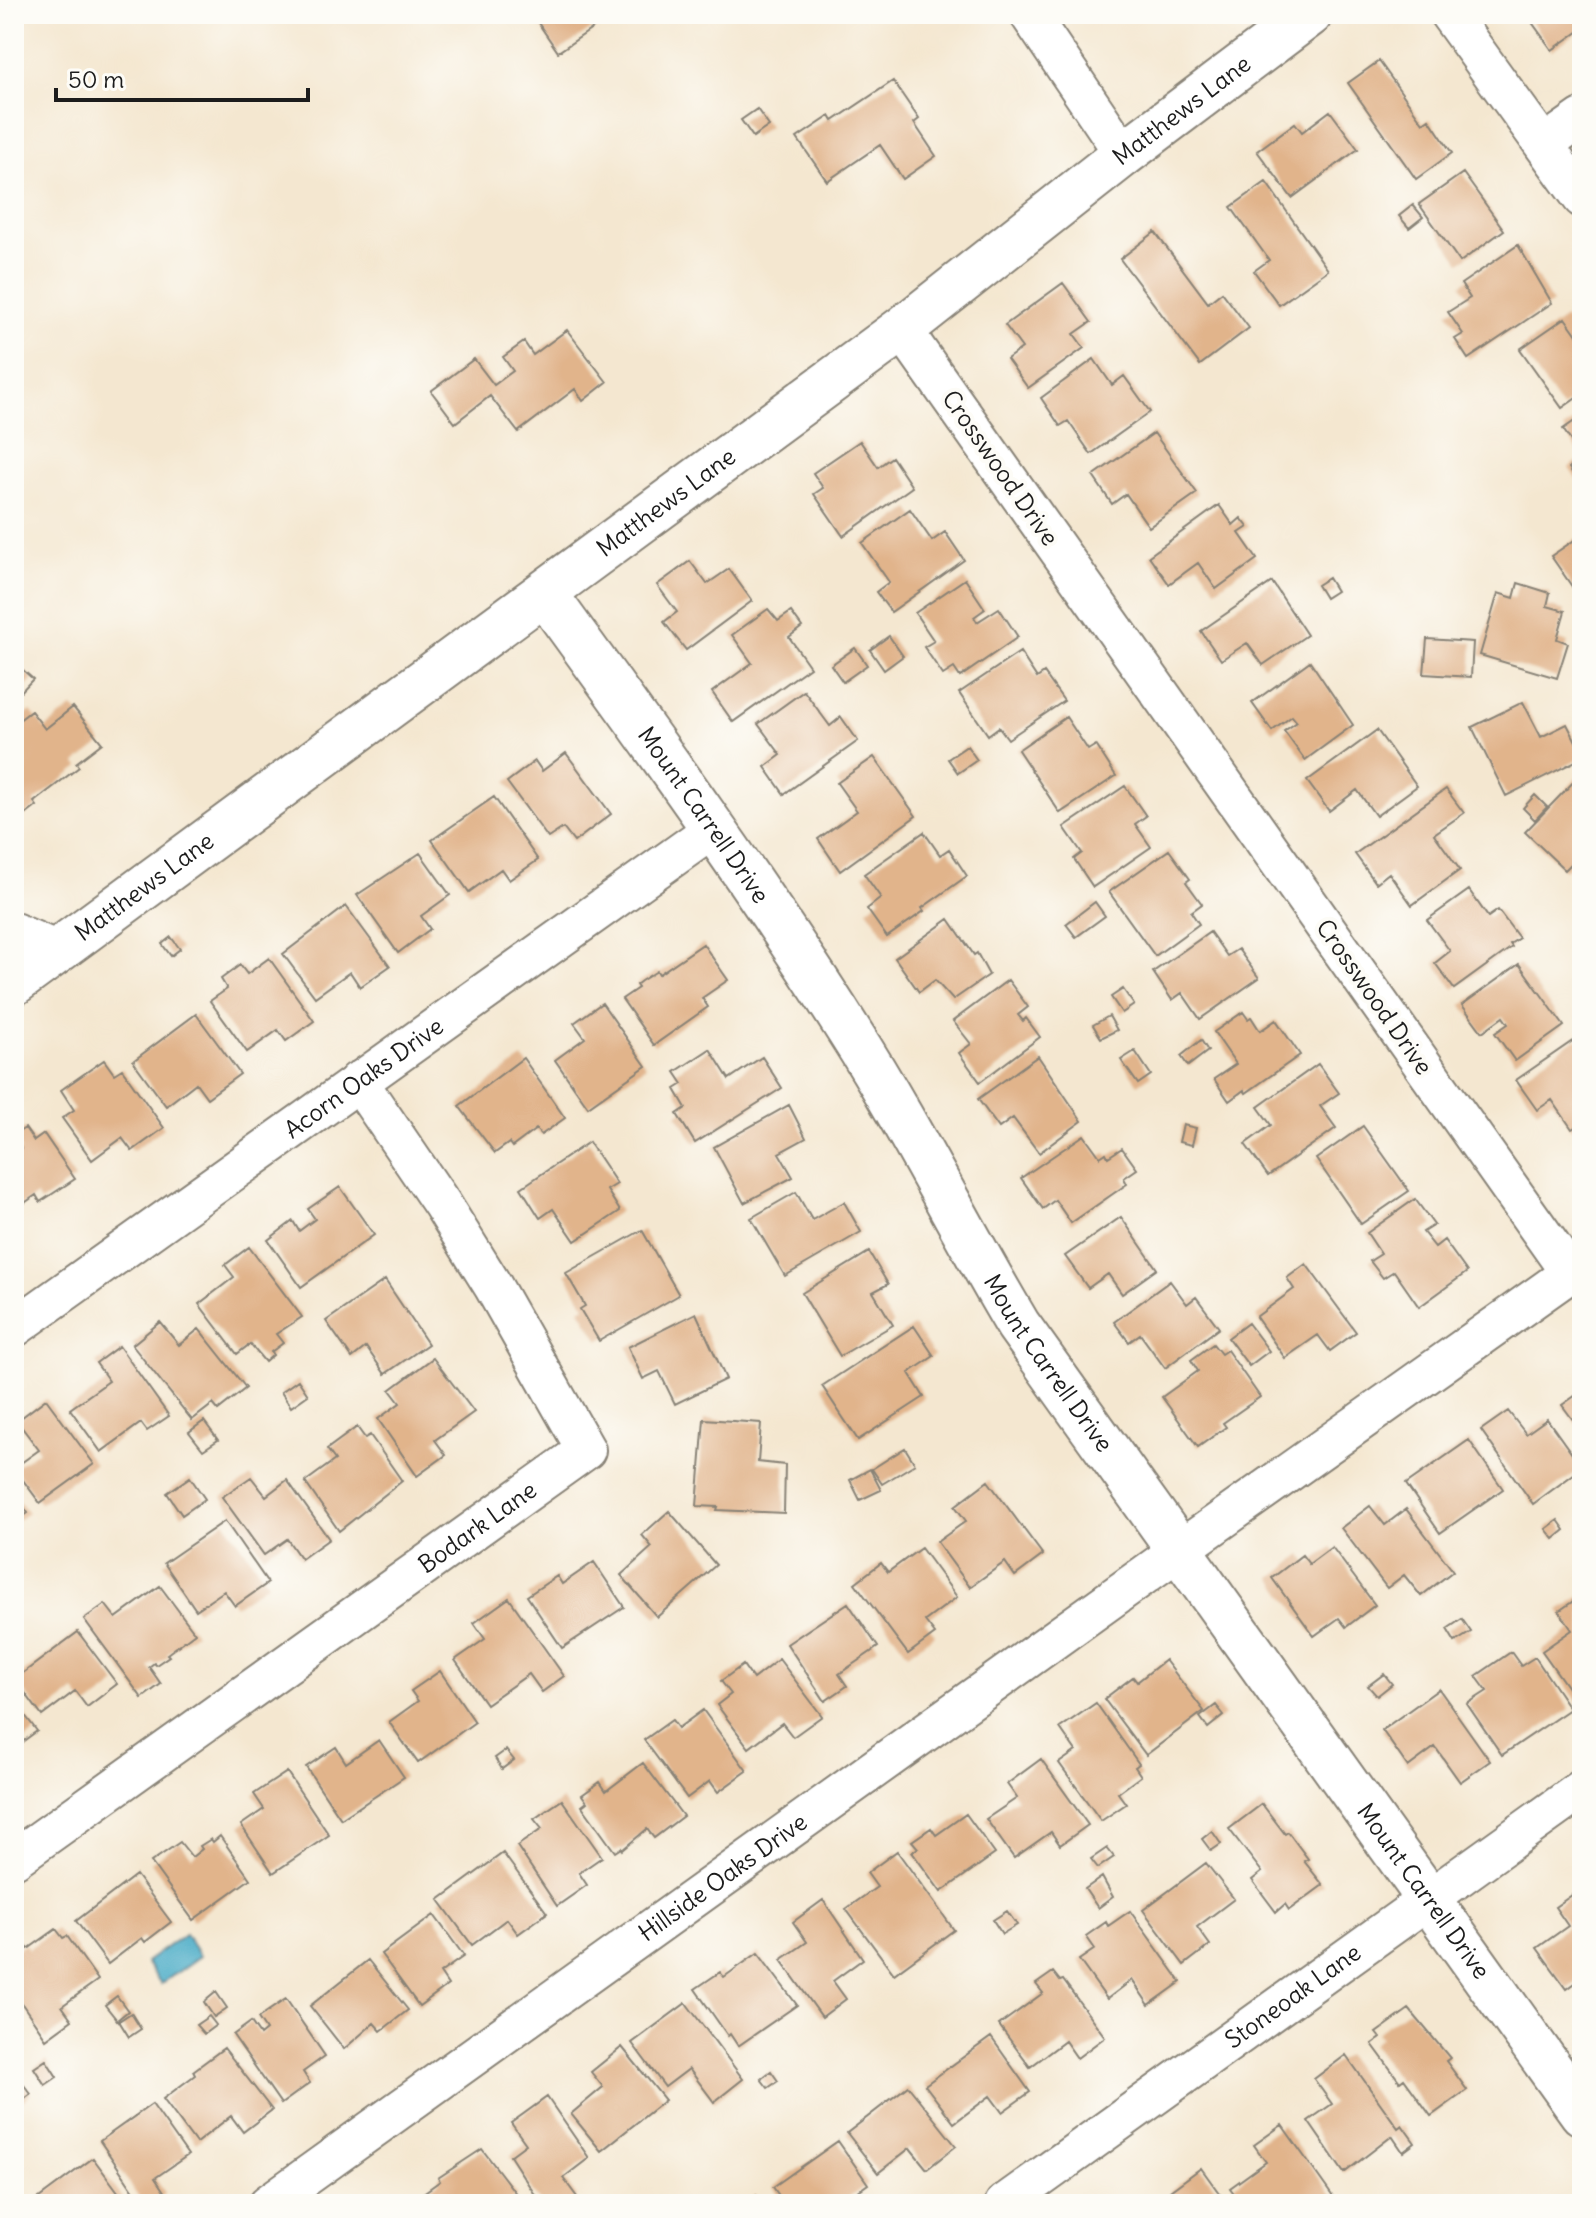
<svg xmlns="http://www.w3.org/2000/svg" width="1596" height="2218" viewBox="0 0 1596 2218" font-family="Delius,sans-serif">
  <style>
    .water { fill: #47aac6; stroke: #326371; stroke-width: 2 }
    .building { fill: #e1b48b }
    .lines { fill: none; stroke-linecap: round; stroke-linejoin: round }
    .minor-casing { stroke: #888276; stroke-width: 42 }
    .tertiary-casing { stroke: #888276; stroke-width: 48 }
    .minor { stroke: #fff; stroke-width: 38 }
    .tertiary { stroke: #fff; stroke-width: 44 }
    .labels { text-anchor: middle; stroke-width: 8; stroke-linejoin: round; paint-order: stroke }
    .street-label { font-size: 24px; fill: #1c1c1c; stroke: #fdfcf7 }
  </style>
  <rect width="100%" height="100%" fill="#fdfcf7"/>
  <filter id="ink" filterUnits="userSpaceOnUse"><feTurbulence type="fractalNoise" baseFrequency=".0125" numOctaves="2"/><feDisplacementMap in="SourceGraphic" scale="16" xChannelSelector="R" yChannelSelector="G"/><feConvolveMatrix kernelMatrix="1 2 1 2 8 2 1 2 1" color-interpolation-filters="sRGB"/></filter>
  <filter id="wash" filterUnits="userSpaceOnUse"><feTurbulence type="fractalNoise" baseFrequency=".006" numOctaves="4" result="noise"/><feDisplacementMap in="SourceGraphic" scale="32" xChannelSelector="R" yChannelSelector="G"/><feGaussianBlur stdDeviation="1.8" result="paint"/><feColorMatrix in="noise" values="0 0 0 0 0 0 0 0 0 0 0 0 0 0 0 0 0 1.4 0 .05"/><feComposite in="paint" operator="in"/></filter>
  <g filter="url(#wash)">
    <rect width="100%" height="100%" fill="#f4e7d0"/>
    <path class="water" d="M185,1934L200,1956L161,1984L146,1962Z"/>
    <g id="blocks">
      <path class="building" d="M532,14H596L602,22L558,52Z
        M1526,14H1578L1582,20V29L1552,50Z
        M1379,61L1423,123L1429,119L1452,153L1416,179L1348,83Z
        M893,81L919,119L914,123L936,156L903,179L880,145L827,181L797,138L830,116L833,121Z
        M757,109L769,126L753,137L741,120Z
        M1330,111L1358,149L1292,198L1257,151L1295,123L1302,132Z
        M1463,173L1504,230L1460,262L1419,204Z
        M1266,182L1328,270L1279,305L1254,271L1269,260L1231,207Z
        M1413,205L1423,217L1409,228L1399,216Z
        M1155,232L1208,303L1222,292L1249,328L1200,365L1120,259Z
        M1518,245L1552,303L1468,359L1455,339L1463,334L1448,312L1470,298L1461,284Z
        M1063,283L1091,322L1074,334L1084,348L1028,388L1007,359L1022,348L1005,325Z
        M1565,318L1582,342V394L1562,408L1520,349Z
        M567,330L607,382L583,401L575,389L518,432L490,396L455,423L431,391L474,359L494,385L513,371L503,357L524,342L533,355Z
        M1094,359L1112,385L1124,376L1150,412L1091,454L1068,421L1060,426L1041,398Z
        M1582,416V458L1563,429Z
        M1154,433L1197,493L1149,527L1126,494L1112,504L1093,476Z
        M860,441L878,467L892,457L912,487L843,536L814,494L823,488L813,473Z
        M1582,458V487L1569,468Z
        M1219,505L1233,525L1241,518L1248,527L1239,533L1257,559L1216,589L1198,563L1169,584L1149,556Z
        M910,509L932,541L945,532L964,560L891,612L876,592L889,582L862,543Z
        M1582,535V601L1551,556Z
        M690,561L707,584L729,569L752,601L686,650L664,622L677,612L657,585Z
        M1328,578L1336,591L1325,598L1317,585Z
        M965,579L985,609L974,617L977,622L999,608L1018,637L960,677L954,668L943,675L924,647L934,641L915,613Z
        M1272,582L1307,635L1263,665L1247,643L1221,660L1201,631Z
        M1518,583L1550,593L1547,606L1565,611L1557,639L1568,643L1557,678L1480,655L1498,593L1514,598Z
        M768,609L778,621L791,612L802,627L789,637L810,667L733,722L712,692L752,663L732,635Z
        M889,636L903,656L884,670L870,650Z
        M1427,639L1473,642L1471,677L1424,674Z
        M855,648L867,665L843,682L831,665Z
        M1020,652L1037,678L1044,673L1064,701L1008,739L999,727L988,735L959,693Z
        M1310,661L1353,725L1305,760L1284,731L1297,722L1292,716L1272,731L1252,703Z
        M14,662L33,679L14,699Z
        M804,691L830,726L841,717L858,741L784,794L765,767L781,755L758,724Z
        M1523,702L1541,737L1567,724L1582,753V758L1506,796L1472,727Z
        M73,707L102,743L76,763L79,767L34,802L37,806L14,824V724L31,711L45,729Z
        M1066,717L1088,750L1096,745L1116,776L1060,813L1018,750Z
        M1377,730L1417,786L1376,816L1357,790L1329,811L1307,781Z
        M967,746L977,760L958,773L948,759Z
        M566,753L611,814L574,842L563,828L548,838L507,782L535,761L542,771Z
        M874,757L916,816L840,871L818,839L857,811L837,783Z
        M1582,773V853L1565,870L1525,832Z
        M1125,786L1146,816L1135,824L1151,847L1093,887L1074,859L1082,853L1064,827Z
        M1446,789L1464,813L1434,834L1460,870L1412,905L1389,873L1376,883L1355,854Z
        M1535,795L1547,807L1535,820L1523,808Z
        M494,797L538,860L509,880L501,869L469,892L432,840Z
        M924,832L940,855L949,849L967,876L922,908L924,911L887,937L867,909L881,898L864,874Z
        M1169,850L1190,879L1186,882L1202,904L1191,912L1199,924L1155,956L1109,892Z
        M420,853L450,895L421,916L430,929L398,953L357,895Z
        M1469,890L1488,917L1498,910L1519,938L1510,944L1512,947L1454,989L1435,963L1450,951L1427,920Z
        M1095,902L1105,916L1076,937L1066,924Z
        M346,906L390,966L360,987L350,972L315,997L283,954Z
        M949,919L974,955L977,953L989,975L953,1000L935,980L919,992L895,958Z
        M1210,932L1227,956L1238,949L1259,978L1200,1019L1182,993L1172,1000L1153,972Z
        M171,937L180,949L171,956L162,944Z
        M703,944L728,980L702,998L708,1007L654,1045L622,999L638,988L636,985L641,981L657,971L659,974Z
        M269,958L314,1021L286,1041L278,1030L247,1052L210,1001L227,989L221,979L240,965L247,974Z
        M1519,964L1564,1026L1515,1061L1495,1033L1508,1024L1503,1017L1482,1032L1462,1005Z
        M1008,980L1028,1007L1018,1015L1023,1021L1026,1018L1040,1037L980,1082L959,1053L971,1044L953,1021Z
        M1123,989L1134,1005L1122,1013L1111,997Z
        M602,1003L646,1066L588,1107L555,1060L585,1038L574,1023Z
        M1243,1012L1248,1019L1251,1017L1260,1031L1276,1020L1300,1055L1246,1093L1244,1090L1229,1101L1214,1079L1236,1064L1214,1032Z
        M196,1014L240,1074L207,1098L196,1083L166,1106L133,1061Z
        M1109,1016L1117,1030L1101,1038L1093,1025Z
        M1577,1038L1582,1045V1123L1572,1129L1552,1100L1537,1110L1516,1080Z
        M1201,1040L1208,1051L1188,1066L1181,1056Z
        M710,1049L729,1079L762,1057L782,1088L695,1143L677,1114L686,1108L675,1089L683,1084L675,1072Z
        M1135,1051L1151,1075L1138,1084L1121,1060Z
        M1038,1056L1082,1121L1039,1153L1013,1118L999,1128L978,1099Z
        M523,1058L565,1118L541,1135L536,1129L512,1147L509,1143L495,1153L459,1106Z
        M104,1060L114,1074L122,1069L164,1128L132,1151L122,1138L92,1160L62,1118L74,1110L61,1090Z
        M1318,1064L1339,1093L1320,1106L1336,1128L1268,1176L1245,1144L1271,1125L1258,1107Z
        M789,1105L806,1138L779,1153L793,1177L744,1203L714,1147Z
        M1183,1125L1196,1128L1192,1145L1179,1142Z
        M1363,1126L1409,1191L1361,1224L1316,1159Z
        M25,1128L34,1141L44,1134L75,1179L40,1202L36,1195L16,1209L14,1154L21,1149L14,1135Z
        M1084,1135L1100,1157L1106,1153L1108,1157L1122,1148L1137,1169L1124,1178L1127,1184L1071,1223L1055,1200L1043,1209L1021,1178Z
        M589,1142L617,1184L607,1190L620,1211L575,1241L553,1209L540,1218L521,1188Z
        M340,1187L374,1235L301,1287L268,1240L293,1221L299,1231L315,1219L308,1209Z
        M796,1192L812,1220L844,1202L861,1232L785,1276L751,1218Z
        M1415,1199L1434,1225L1423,1232L1435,1247L1444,1240L1467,1272L1419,1307L1394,1271L1383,1278L1370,1261L1381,1254L1367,1233Z
        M1121,1217L1157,1269L1122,1294L1108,1274L1088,1288L1065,1256Z
        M642,1230L679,1295L599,1341L580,1309L585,1306L566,1273Z
        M249,1247L302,1317L276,1334L283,1343L271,1352L273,1355L265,1362L250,1344L237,1354L199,1304L234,1277L225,1265Z
        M869,1252L888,1284L873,1292L893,1325L840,1356L802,1293Z
        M1306,1264L1356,1332L1330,1351L1318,1335L1285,1358L1256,1317L1294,1289L1287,1278Z
        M385,1280L428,1344L385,1374L366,1347L352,1358L326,1321Z
        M1170,1281L1187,1304L1196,1297L1219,1328L1165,1368L1140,1334L1129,1342L1114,1322Z
        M696,1313L726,1379L675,1404L659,1371L643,1379L628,1347Z
        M160,1322L179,1345L199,1329L246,1388L218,1410L213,1404L192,1420L132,1345Z
        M1248,1323L1269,1351L1249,1366L1228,1338Z
        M914,1326L934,1356L909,1373L924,1397L858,1440L822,1386Z
        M1213,1344L1221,1354L1227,1350L1260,1397L1223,1423L1226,1427L1198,1447L1162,1397L1198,1371L1191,1360Z
        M119,1346L169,1416L147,1431L141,1423L101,1452L70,1409L109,1381L96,1363Z
        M433,1358L474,1412L435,1440L446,1455L417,1476L378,1419L400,1403L390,1390Z
        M298,1380L308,1395L291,1407L281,1392Z
        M1582,1391V1432L1562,1405Z
        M46,1399L94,1464L40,1503L14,1468L39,1450L17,1421Z
        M1508,1411L1526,1434L1547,1419L1582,1468L1533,1504L1481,1430Z
        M704,1419L761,1423L758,1462L785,1465L784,1513L717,1510L718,1507L697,1506Z
        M204,1421L218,1440L203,1450L189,1432Z
        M357,1427L365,1438L370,1435L402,1481L339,1531L305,1482L335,1460L327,1449Z
        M1469,1440L1503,1489L1440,1533L1406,1484Z
        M905,1448L915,1464L882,1484L872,1469Z
        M870,1469L881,1490L860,1500L850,1480Z
        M190,1477L205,1499L182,1515L167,1493Z
        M251,1477L266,1496L287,1480L329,1539L301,1559L287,1539L264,1555L222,1497Z
        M988,1481L1043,1555L1015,1576L1005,1562L970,1587L937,1542L966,1521L955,1506Z
        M14,1493L28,1513L14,1523Z
        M1370,1506L1385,1525L1406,1509L1453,1571L1421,1596L1404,1575L1387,1588L1341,1528Z
        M669,1511L716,1565L657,1617L621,1575L652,1547L642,1535Z
        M1558,1520L1565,1530L1554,1539L1546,1529Z
        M225,1521L268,1583L235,1606L224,1591L196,1610L164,1563Z
        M1332,1547L1375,1605L1346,1627L1339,1618L1314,1636L1272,1578L1302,1555L1309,1564Z
        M921,1548L957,1597L925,1621L935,1634L908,1654L855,1583L881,1563L888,1572Z
        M594,1562L624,1607L562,1648L527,1596L557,1576L562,1584Z
        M160,1586L195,1633L167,1654L169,1656L156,1665L154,1663L149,1667L161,1684L142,1698L84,1619L105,1604L116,1618Z
        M1582,1595V1699L1578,1702L1542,1651L1572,1630L1559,1611Z
        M509,1598L564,1676L542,1692L529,1674L486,1704L455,1660L485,1639L474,1623Z
        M848,1603L878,1647L839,1674L847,1686L825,1701L787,1644Z
        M1462,1619L1471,1632L1455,1642L1447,1629Z
        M78,1632L117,1684L87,1707L75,1691L42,1716L15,1679Z
        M1511,1652L1521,1666L1535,1657L1570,1709L1502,1755L1467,1704L1487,1691L1476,1676Z
        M779,1659L822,1716L793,1737L782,1723L749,1748L717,1705L731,1694L721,1681L743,1665L753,1679Z
        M1165,1660L1204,1711L1146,1755L1104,1699L1133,1677L1137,1682Z
        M440,1671L475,1722L418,1763L389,1722L418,1701L411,1691Z
        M1384,1674L1392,1684L1377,1696L1368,1686Z
        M1439,1689L1490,1761L1460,1782L1435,1747L1408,1767L1382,1730Z
        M14,1701L37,1731L14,1748Z
        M1096,1703L1139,1764L1135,1767L1141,1776L1118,1793L1126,1804L1101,1821L1059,1763L1076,1751L1060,1728Z
        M1216,1705L1224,1715L1208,1728L1200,1717Z
        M703,1710L747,1771L718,1792L710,1781L687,1798L644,1740L672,1720L678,1728Z
        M379,1740L404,1777L341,1819L306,1767L336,1747L346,1763Z
        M506,1750L514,1760L502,1769L495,1758Z
        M1041,1759L1088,1825L1060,1845L1051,1832L1014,1858L986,1819L1017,1798L1007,1784Z
        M643,1763L683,1816L654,1838L647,1829L622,1850L621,1848L615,1852L582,1806L587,1802L582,1795L600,1782L606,1791Z
        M287,1772L329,1835L273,1873L241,1825L264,1809L254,1794Z
        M562,1800L602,1857L579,1873L587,1885L557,1906L517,1846L542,1829L534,1819Z
        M1262,1804L1285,1834L1288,1832L1308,1859L1304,1861L1323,1885L1289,1910L1285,1904L1276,1912L1252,1880L1262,1872L1229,1829Z
        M966,1814L995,1854L941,1892L912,1852L918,1848L912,1841L931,1828L936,1835Z
        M1212,1831L1221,1844L1211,1851L1202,1839Z
        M220,1836L250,1879L193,1920L151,1862L180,1842L192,1857L202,1849L200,1846L211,1839L213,1842Z
        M1107,1848L1114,1857L1098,1868L1091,1859Z
        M897,1851L954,1930L894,1974L846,1909L877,1887L867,1873Z
        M503,1853L547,1913L518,1934L507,1919L472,1945L439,1900Z
        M1206,1863L1234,1899L1197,1927L1210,1945L1184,1965L1143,1910Z
        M136,1875L171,1922L145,1942L142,1938L108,1964L76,1921Z
        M1102,1877L1113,1897L1098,1908L1085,1889Z
        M1582,1888V1978L1567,1989L1537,1948L1568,1926L1555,1907Z
        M823,1900L863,1959L833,1981L846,1999L822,2017L781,1960L807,1942L793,1922Z
        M1007,1911L1017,1925L1002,1934L993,1920Z
        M1130,1911L1181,1982L1149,2005L1132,1980L1107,1999L1079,1960L1095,1949L1086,1936L1106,1922L1108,1926Z
        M434,1915L464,1956L440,1973L448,1985L419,2006L381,1954Z
        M56,1929L63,1938L67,1936L98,1980L62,2006L72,2020L46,2039L14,1992V1952L25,1944L28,1949Z
        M758,1953L797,2005L738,2046L730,2034L728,2036L695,1989L720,1972L724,1977Z
        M368,1960L408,2010L381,2031L374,2023L344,2049L310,2006Z
        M1053,1972L1060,1981L1063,1980L1105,2037L1077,2058L1065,2041L1030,2067L999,2025L1043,1993L1036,1984Z
        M216,1992L227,2008L214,2017L204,2002Z
        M117,1996L128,2011L117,2020L105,2005Z
        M286,1999L325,2056L303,2072L310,2083L281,2104L233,2035L251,2022L260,2035L266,2030L258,2018Z
        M686,2003L743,2079L714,2102L689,2069L665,2087L632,2043Z
        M1409,2009L1450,2058L1446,2061L1467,2090L1431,2116L1404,2079L1400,2082L1372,2044L1380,2038L1376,2033Z
        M131,2013L141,2029L129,2037L119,2021Z
        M209,2016L216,2025L204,2034L196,2025Z
        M991,2037L1030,2092L1002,2112L990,2096L954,2123L925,2085Z
        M622,2047L665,2100L601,2151L571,2114L603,2087L591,2072Z
        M224,2048L272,2110L243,2132L231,2116L196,2143L163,2099L195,2075L193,2071Z
        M1346,2055L1398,2128L1402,2125L1415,2143L1403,2152L1392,2136L1344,2173L1308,2121L1332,2104L1314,2079Z
        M46,2060L57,2077L45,2085L34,2068Z
        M771,2071L778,2081L768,2088L761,2079Z
        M23,2084L31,2094L17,2105L14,2092Z
        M908,2086L956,2146L927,2169L910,2148L878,2173L847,2133Z
        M547,2097L589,2158L563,2178L577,2197L567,2204H541L510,2156L526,2144L511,2123Z
        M152,2104L188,2155L155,2178L165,2193L151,2204H143L100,2141Z
        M1282,2125L1333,2197L1324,2204H1242L1230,2188L1266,2162L1254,2145Z
        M838,2141L868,2184L840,2204H785L773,2187Z
        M482,2149L517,2195L506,2204H429L422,2194L440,2181L438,2178Z
        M93,2158L127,2204H31Z
        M1201,2168L1227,2204H1179L1170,2191Z
        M756,2195L762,2204H744Z"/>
    </g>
  </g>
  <g filter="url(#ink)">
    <use href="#blocks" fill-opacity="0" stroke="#888276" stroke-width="2"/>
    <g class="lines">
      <defs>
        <g id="minor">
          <path d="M1029,14L1124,154"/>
          <path d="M1449,14L1582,198"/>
          <path d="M1545,144L1582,118"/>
          <path d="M14,932L58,951"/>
          <path id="s1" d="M14,1328L713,829"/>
          <path id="s2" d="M14,1859L586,1450L493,1286L442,1204L358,1081"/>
          <path id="s3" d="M268,2204L1178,1551L1570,1273L902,329"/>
          <path id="s4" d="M1004,2204L1582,1789"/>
        </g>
        <g id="tertiary">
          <path id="s5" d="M545,594C649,737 754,881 849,1031C910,1126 960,1228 1018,1325L1582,2113"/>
          <path id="s6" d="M14,983L902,329L1124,154L1310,14"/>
        </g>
      </defs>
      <use href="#minor" class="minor-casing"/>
      <use href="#tertiary" class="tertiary-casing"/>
      <use href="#minor" class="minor"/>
      <use href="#tertiary" class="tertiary"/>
    </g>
  </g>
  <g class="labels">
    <g class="street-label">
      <text dy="8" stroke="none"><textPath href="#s6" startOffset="1458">Matthews Lane</textPath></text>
      <text transform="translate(1000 468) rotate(55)" y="8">Crosswood Drive</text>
      <text dy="8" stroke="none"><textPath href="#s6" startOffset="810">Matthews Lane</textPath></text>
      <text dy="8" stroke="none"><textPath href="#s5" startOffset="272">Mount Carrell Drive</textPath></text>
      <text dy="8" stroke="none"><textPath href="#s6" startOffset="162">Matthews Lane</textPath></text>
      <text transform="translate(1374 997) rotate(55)" y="8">Crosswood Drive</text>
      <text dy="8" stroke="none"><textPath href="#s1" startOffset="430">Acorn Oaks Drive</textPath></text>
      <text dy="8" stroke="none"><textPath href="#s5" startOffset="920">Mount Carrell Drive</textPath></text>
      <text dy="8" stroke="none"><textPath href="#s2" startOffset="570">Bodark Lane</textPath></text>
      <text dy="8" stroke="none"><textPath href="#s3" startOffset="560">Hillside Oaks Drive</textPath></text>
      <text dy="8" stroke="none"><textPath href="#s5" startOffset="1568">Mount Carrell Drive</textPath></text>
      <text dy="8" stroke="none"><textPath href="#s4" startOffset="356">Stoneoak Lane</textPath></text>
    </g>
  </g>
  <rect width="1596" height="2218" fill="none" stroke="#fdfcf7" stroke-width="48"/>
  <path d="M56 88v12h252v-12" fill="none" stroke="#1c1c1c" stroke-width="4"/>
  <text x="68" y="88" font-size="24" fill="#1c1c1c" stroke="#fdfcf7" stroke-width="6" paint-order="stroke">50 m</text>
</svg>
